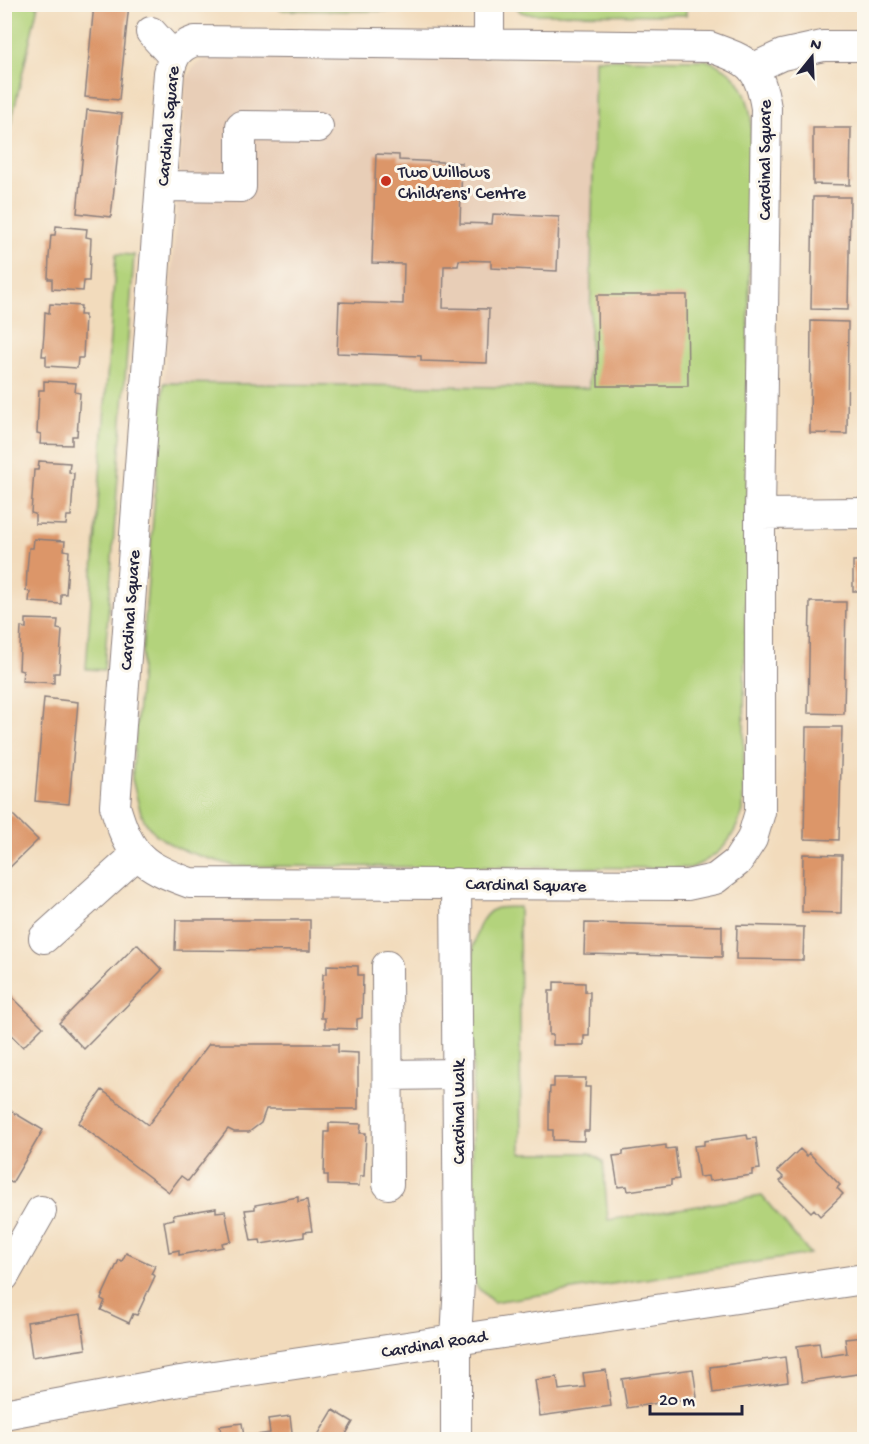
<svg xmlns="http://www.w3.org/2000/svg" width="869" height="1444" viewBox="0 0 869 1444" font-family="'Gochi Hand',sans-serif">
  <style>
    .built { fill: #e8ceb7 }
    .green { fill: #b3d37b; stroke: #6a7a5b; stroke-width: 1.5 }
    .building { fill: #dc9669 }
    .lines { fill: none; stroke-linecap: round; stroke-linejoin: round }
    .minor-casing { stroke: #8a7e7c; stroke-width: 32 }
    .minor { stroke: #fff; stroke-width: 30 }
    .poi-dot { fill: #c8321e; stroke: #fbf7ec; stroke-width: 2 }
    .labels { text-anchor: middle; stroke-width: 6; stroke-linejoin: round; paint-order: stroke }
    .street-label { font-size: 18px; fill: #22223b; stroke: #fbf7ec }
    .poi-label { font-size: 18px; fill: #22223b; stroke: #fbf7ec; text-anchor: start }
  </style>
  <rect width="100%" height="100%" fill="#fbf7ec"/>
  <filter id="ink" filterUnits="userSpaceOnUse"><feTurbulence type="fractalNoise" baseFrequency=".0167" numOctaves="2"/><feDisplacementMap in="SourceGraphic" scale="12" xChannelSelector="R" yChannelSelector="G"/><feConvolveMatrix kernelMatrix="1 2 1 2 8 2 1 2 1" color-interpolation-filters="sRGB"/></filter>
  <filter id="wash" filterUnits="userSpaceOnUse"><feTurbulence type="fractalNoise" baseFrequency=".008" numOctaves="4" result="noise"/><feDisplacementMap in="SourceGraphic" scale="24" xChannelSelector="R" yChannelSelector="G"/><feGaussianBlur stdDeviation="1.35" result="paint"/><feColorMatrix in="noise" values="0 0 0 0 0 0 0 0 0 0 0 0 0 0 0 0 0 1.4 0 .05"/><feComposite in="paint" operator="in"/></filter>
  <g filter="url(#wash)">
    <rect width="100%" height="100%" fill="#f2dbbc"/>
    <path class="built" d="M218,56L595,59L589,388L164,383L186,80L192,69L201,61Z"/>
    <path class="green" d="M5,4L38,5L5,150L4,5Z
      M447,4V12L280,10V4Z
      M514,5H686V15L528,14L521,12Z
      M595,59L706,60C736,70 746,87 751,117L743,811C732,842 721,855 691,868L234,866C203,856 162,850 144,820C138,808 136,792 132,779L164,383L589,388Z
      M116,254L134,255L104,670L86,669Z
      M519,907L521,1153H590L603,1161L608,1220L762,1196L810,1254L493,1302L477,1287L472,1277L473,948C476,934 480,916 494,909C501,906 512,908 519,907Z"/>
    <g id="blocks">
      <path class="building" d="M94,4H129L119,100L85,97Z
        M87,110L122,114L111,217L77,213Z
        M813,128H851L850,185L813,184Z
        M376,154L399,155V160L462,163L460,223L492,224L493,214L559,217L557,271L491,268V261L459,260L458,266H444L443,308L489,309L487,363L421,361V356L337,353L339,302L403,304L404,264L372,263Z
        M813,197H850L848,310L811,309Z
        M56,226L87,229L86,237L91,238L89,281H84L83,291L52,289V279H48L49,257L51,235H55Z
        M597,295H687L688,386H598Z
        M50,304L81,306L80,315H85L83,358H78L77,368L46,366V356H42L44,334L45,312L49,313Z
        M811,321L848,322L847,434L810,433Z
        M44,381L76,383L75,392L80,393L77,436H72V445L40,444L41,434L37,433L39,390H44Z
        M39,461L70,463L69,472L74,473L71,516H67L66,525L35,524V514L31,513L34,470H38Z
        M34,539L65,541L64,550L69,551L66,594H61V604L29,602L30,592L26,591L27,570L29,548H33Z
        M853,561H864V591H853Z
        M810,602H846L844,714L808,713Z
        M26,619L58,620L57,629L62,630L59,673H54V683L22,681L23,671L19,670L21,627L26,628Z
        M44,698L78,702L69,804L35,801Z
        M806,727H842L839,840L804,839Z
        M12,814L38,840L4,873V822Z
        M803,854L842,855L841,913L802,912Z
        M176,920H310V951L175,950Z
        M585,923L722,926V957L584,954Z
        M737,925L804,927L803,960L736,959Z
        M137,944L162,970L84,1049L59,1023Z
        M327,965L358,966V975H363L362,1018L357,1019V1029L325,1028V1018H321L323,974H327Z
        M554,982L585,983V992H590L589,1036H584V1045H553V1035H549V991H554Z
        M4,989L43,1027L23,1047L4,1028Z
        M209,1044H338V1052L358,1053V1109H266L261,1123L249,1132H234L228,1129L188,1181L181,1176L169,1192L78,1123L102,1090L148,1125Z
        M554,1078H586L585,1087H590L589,1131H584V1141L553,1140V1130H549V1108L550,1087H554Z
        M6,1108L43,1130L12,1183L4,1178Z
        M329,1123L361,1124L360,1133H366L364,1176H360L359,1186L328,1185V1175H324L325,1132H329Z
        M747,1135L748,1139L756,1138L760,1169L752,1170V1175L730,1178L709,1181L708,1176L699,1177L694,1146L704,1145V1141Z
        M666,1145V1149L675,1148L679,1179L671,1180V1185L649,1188L628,1191L627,1186L618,1187L613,1156L623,1155V1151Z
        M800,1149L807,1156L809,1153L840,1185L837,1188L843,1194L820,1216L814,1209L811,1212L780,1181L784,1178L777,1171Z
        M860,1195H864V1220H863Z
        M298,1197V1202L307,1200L312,1231L304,1232V1237L261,1244L260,1240L251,1241L245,1210L255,1209V1205Z
        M216,1208V1212L225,1211L231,1241L222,1243L223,1247L179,1255V1250L169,1252L164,1221L174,1219L173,1215Z
        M126,1253L155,1266L151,1274L155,1276L137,1315L133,1314L129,1323L101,1310L105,1301L101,1299L110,1279L119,1260L122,1261Z
        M81,1314L86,1349L32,1357L27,1322Z
        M864,1337V1373L802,1382L797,1346L819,1343L821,1357L847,1353L845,1339Z
        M785,1357L788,1382L713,1393L710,1367Z
        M693,1369L697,1397L627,1408L622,1379Z
        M606,1370L611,1406L540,1416L535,1380L557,1377L559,1390L585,1387L583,1373Z
        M333,1410L353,1422L346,1434L354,1440H315Z
        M290,1416L293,1440H222L220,1426L242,1423L244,1437L270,1433L268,1419Z
        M206,1436L207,1440H189V1438Z"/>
    </g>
  </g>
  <g filter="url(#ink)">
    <use href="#blocks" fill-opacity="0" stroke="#8a7e7c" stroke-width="1.5"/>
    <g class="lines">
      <defs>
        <path id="minor" d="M489,4V45
          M151,32L173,56
          M195,41L710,47C749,61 759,65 766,108L760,514V812L752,839L737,862L715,879L687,885L190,883C141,865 130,856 115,806L169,73C173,56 177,47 195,41Z
          M754,68L782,55L823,46H864
          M161,186L241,187V126L318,127
          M760,514L864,513
          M456,883L459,1282L456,1340V1440
          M44,938L136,855
          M387,966L388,1184
          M388,1075L457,1074
          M4,1276L41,1211
          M4,1414L180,1381L864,1279"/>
      </defs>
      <use href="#minor" class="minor-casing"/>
      <use href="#minor" class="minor"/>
    </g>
  </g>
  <circle class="poi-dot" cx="386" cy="181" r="6"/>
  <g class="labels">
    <g class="street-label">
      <text transform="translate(167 126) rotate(-85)" y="6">Cardinal Square</text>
      <text transform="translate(764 160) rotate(-90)" y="6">Cardinal Square</text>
      <text transform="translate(129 610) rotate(-86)" y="6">Cardinal Square</text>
      <text transform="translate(526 884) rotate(1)" y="6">Cardinal Square</text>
      <text transform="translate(458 1112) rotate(-90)" y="6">Cardinal Walk</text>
      <text transform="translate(434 1343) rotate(-9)" y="6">Cardinal Road</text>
    </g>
    <g class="poi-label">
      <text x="398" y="177">Two Willows<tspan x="398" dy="21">Childrens' Centre</tspan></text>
    </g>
  </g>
  <rect width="869" height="1444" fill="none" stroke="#fbf7ec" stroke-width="24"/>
  <g transform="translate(812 57) rotate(18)" stroke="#fbf7ec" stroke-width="4.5" paint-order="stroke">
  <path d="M0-4.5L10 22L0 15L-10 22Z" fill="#22223b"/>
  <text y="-9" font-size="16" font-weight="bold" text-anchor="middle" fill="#22223b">N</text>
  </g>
  <path d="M650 1405v9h92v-9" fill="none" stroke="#22223b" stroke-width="3"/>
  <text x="659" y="1405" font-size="18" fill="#22223b" stroke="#fbf7ec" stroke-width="4.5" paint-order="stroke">20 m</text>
</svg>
